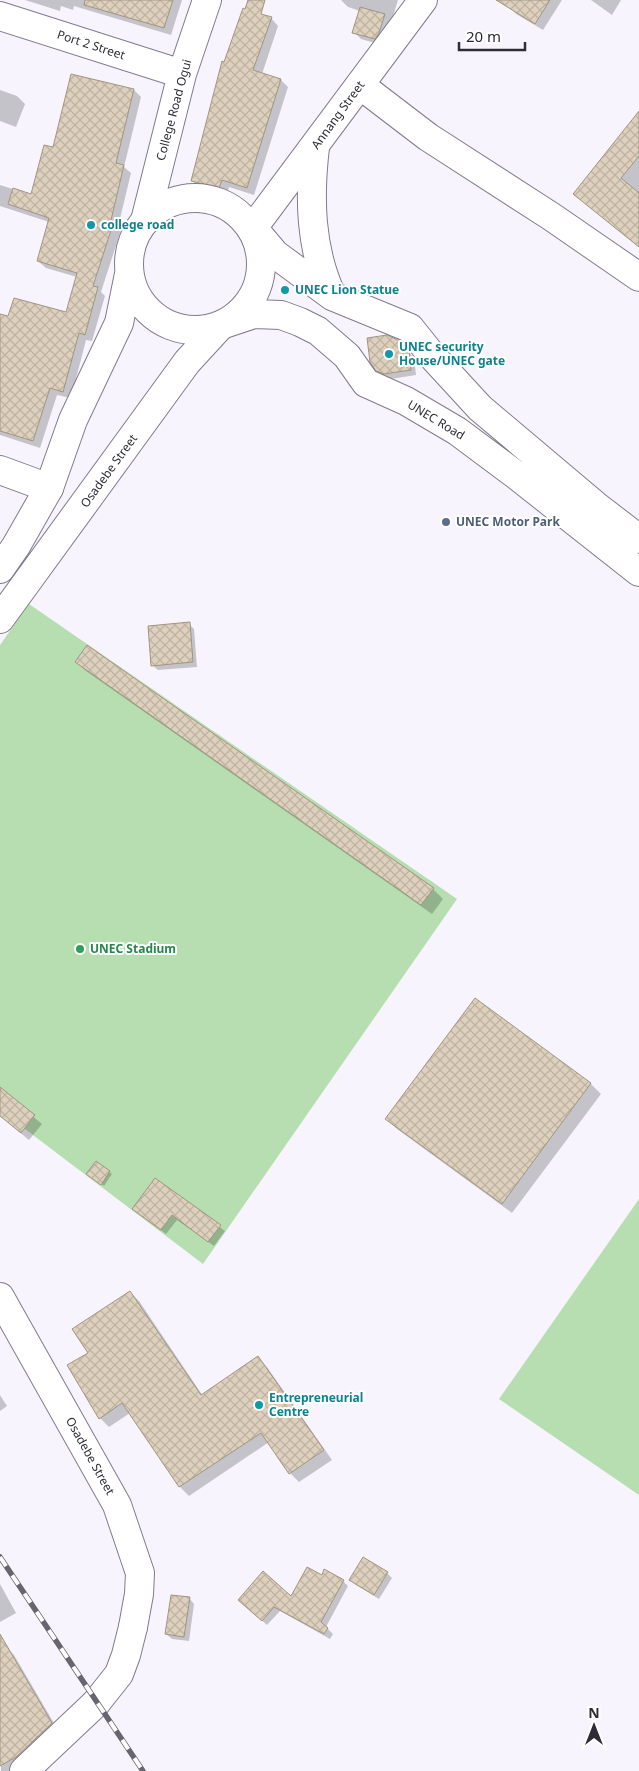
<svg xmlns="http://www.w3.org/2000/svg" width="639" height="1771" viewBox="0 0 639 1771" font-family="'Noto Sans',sans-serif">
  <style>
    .grass { fill: #b7deb1 }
    .shadow { fill: #0003 }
    .building { fill: url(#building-cross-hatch); stroke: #a19582 }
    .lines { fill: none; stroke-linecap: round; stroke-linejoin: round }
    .minor-casing { stroke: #817b8e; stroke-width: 30 }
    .major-casing { stroke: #817b8e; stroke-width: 30 }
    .minor { stroke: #fff; stroke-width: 28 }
    .major { stroke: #fff; stroke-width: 28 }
    .rail-casing { stroke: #67656d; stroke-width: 5.5 }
    .rail { stroke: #fff; stroke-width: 4; stroke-dasharray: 11; stroke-linecap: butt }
    .culture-dot { fill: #0f9aa8; stroke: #fff; stroke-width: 2 }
    .service-dot { fill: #5c6f8a; stroke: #fff; stroke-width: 2 }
    .leisure-dot { fill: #2e9e5b; stroke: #fff; stroke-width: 2 }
    .labels { text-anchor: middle; stroke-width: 4; stroke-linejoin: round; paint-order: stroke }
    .street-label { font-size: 12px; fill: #2e2c34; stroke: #fff }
    .culture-label { font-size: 12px; font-weight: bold; fill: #0d838f; stroke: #fff; text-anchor: start }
    .service-label { font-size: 12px; font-weight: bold; fill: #4e5e75; stroke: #fff; text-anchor: start }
    .leisure-label { font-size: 12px; font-weight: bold; fill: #27864d; stroke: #fff; text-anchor: start }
  </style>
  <defs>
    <pattern id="building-cross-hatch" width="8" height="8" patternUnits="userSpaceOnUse" patternTransform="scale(1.25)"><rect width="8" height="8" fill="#ddd0bc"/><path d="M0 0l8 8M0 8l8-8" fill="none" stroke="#beb3a2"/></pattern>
  </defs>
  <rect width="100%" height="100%" fill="#f7f4fd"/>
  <path class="grass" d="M29,604L457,899L203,1264L0,1110V645Z
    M639,1199V1495L499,1399Z"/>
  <path class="shadow" d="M25,0H182L171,35L74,6L73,10L61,6L60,11Z
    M341,0H398L386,40L382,45L361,39L354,32L360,11L348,7Z
    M512,0H562L543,30L516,14L508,6Z
    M591,0H621L612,15Z
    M271,18L278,26L262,74L281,80L288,87L254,195L229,187L227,195L199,188L192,180Z
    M72,75L134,90L141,97L124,167L131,173L118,227L121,230L101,292L105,296L92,341L86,340L71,398L57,395L40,448L0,435V322L9,318L67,313L77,277L46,268L38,261L49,222L0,206V185L32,195L54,149Z
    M0,90L17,96L25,104L16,127L0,121Z
    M639,122V247L582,201Z
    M405,348L414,358L416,375L391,379L383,375L377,370Z
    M189,624L194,629L197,667L158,670L152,665Z
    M76,661L433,889L443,899L432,914L86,671Z
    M475,999L591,1084L601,1094L512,1213L397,1129L387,1119Z
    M0,1089L42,1124L29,1140L0,1116Z
    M96,1162L112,1174L104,1186L90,1176Z
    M155,1180L225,1231L214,1246L177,1220L166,1234L139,1214Z
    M130,1292L139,1301L203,1396L258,1358L267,1367L332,1460L299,1482L290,1473L269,1442L189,1496L180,1487L130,1413L109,1427L100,1418L90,1353Z
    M0,1395L7,1406L0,1411Z
    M387,1573L392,1578L379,1599L356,1585L350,1580Z
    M322,1576L343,1581L348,1586L326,1627L333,1634L330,1639L280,1611L267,1625L245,1605L292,1598Z
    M0,1584L16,1613L0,1622Z
    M189,1598L194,1604L189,1641L172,1639L166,1634Z
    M7,1648L14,1655L58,1730L14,1771H1L0,1652Z"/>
  <path class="building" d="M85,0H173L164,28L84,5Z
    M248,0H265L261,14L272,17L253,70L281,79L247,188L222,180L219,188L191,181L222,61L224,62L243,8L245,9Z
    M496,0H550L535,24Z
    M360,7L385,14L379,33L375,39L352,33Z
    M71,74L134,89L116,163L124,165L111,220L114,221L93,286L98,287L85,335L79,333L63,392L50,388L33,441L0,431V314L8,316L14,298L66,312L77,273L37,261L49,218L8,204L13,188L31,194L44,145L53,147Z
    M639,111V156L621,178L639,193V247L573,194Z
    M387,335L400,341L409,351L411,370L384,374L376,371L370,362L367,338Z
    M190,622L193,662L151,666L148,626Z
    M87,645L434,888L421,905L75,662Z
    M475,998L591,1083L502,1204L385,1119Z
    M0,1087L35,1115L21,1133L0,1116Z
    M96,1161L110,1171L101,1185L86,1174Z
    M155,1178L221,1225L208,1242L172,1215L161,1230L132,1209Z
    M130,1291L201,1395L258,1356L324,1450L289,1474L261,1433L179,1487L122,1403L99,1419L67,1365L88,1353L72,1329Z
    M363,1557L388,1572L374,1595L349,1580Z
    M307,1567L322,1575L324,1569L344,1580L321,1622L328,1628L324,1634L274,1607L262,1621L238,1600L263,1571L291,1596Z
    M171,1595L190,1597L184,1637L165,1634Z
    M0,1634L52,1723L16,1757L0,1766Z"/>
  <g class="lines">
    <defs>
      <path id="minor" d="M0,16L182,74
        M360,85L428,137L552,217L639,277
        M315,147C309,198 310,249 332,296
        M145,221L182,74L207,0
        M253,228L275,254L332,296L410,328L434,358L480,408L595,505L639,539
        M221,325L254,314L281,315L300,322L318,331L347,356L366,383L406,401L457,431L516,475L639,572
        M0,470L49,488
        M96,1703L119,1674L126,1655L133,1627"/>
      <path id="major" d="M129 264a66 66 0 1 1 132 0a66 66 0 1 1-132 0Z
        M253,228L423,0
        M0,569L16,546L49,488L73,420L119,323L129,274
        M0,619L187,362L221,325
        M0,1297L117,1505L140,1573L139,1594L133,1627
        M24,1771L96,1703"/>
    </defs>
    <use href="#minor" class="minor-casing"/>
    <use href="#major" class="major-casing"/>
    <use href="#minor" class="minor"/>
    <use href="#major" class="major"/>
    <defs>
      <path id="rail" d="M0,1557L143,1771"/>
    </defs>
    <use href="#rail" class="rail-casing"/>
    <use href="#rail" class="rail"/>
  </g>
  <g class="culture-dot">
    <circle cx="91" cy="225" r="5"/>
    <circle cx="285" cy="290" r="5"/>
    <circle cx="389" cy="354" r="5"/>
    <circle cx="259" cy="1405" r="5"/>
  </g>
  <circle class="service-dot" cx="446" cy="522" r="5"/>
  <circle class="leisure-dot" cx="80" cy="949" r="5"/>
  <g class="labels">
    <g class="street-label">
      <text transform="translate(91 45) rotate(18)" y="4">Port 2 Street</text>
      <text transform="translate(174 110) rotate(-75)" y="4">College Road Ogui</text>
      <text transform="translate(338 115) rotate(-54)" y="4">Annang Street</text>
      <text transform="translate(436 420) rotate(31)" y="4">UNEC Road</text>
      <text transform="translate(109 471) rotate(-54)" y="4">Osadebe Street</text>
      <text transform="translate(90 1456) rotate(61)" y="4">Osadebe Street</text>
    </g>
    <g class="culture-label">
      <text x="101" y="229">college road</text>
      <text x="295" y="294">UNEC Lion Statue</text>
      <text x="399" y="351">UNEC security<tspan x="399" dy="14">House/UNEC gate</tspan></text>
      <text x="269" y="1402">Entrepreneurial<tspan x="269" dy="14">Centre</tspan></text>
    </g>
    <g class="service-label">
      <text x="456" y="526">UNEC Motor Park</text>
    </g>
    <g class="leisure-label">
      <text x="90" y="953">UNEC Stadium</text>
    </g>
  </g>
  <g transform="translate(594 1726)" stroke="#ffffff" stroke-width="4" paint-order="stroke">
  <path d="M0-4L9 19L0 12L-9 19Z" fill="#2e2c34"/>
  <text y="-8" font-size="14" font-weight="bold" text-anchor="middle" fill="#2e2c34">N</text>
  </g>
  <path d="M459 42v8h66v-8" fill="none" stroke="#2e2c34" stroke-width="2.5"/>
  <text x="466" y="42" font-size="15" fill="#2e2c34" stroke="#ffffff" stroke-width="4" paint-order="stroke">20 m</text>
</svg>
